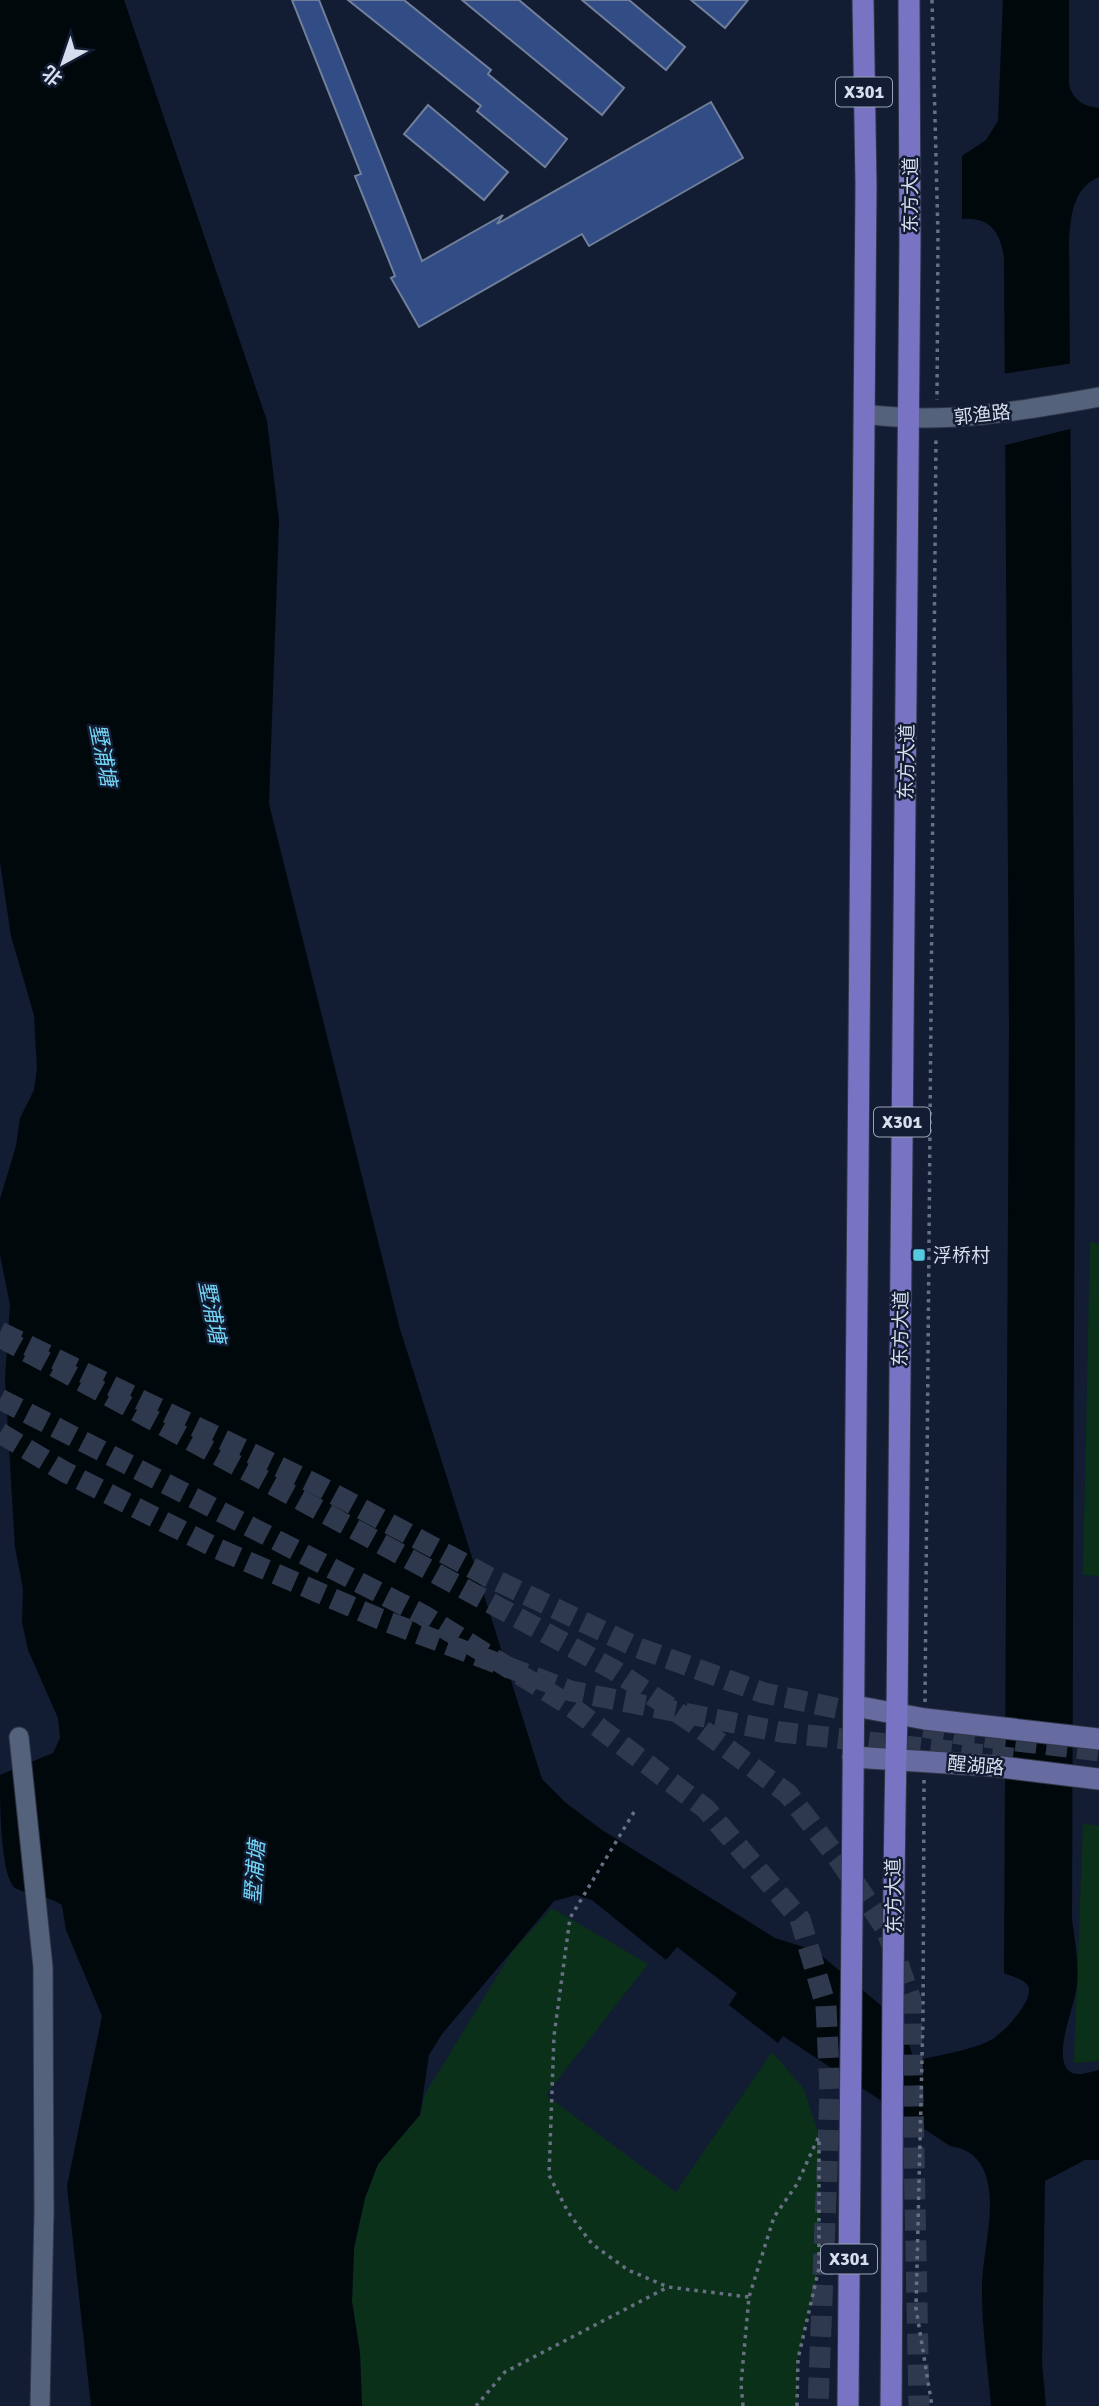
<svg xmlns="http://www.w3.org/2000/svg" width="1099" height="2406" viewBox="0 0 1099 2406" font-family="Signika,'Noto Sans SC',sans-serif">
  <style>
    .green { fill: #0a301a }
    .water { fill: #01080c }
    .pier { fill: #121c32 }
    .building { fill: #324d85; stroke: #717f9a; stroke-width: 2 }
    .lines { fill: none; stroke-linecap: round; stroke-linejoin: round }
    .secondary-tunnel { stroke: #2f394e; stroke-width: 21; stroke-dasharray: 21 10; stroke-linecap: butt }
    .primary-tunnel { stroke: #2f394e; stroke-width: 21; stroke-dasharray: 21 10; stroke-linecap: butt }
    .tertiary-casing { stroke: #303648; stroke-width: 21 }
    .secondary-casing { stroke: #303648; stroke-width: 23 }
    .primary-casing { stroke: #303648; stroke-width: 23 }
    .path { stroke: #677083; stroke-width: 3.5; stroke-dasharray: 3.5 5; stroke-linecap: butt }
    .tertiary { stroke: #55627c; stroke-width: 19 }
    .secondary { stroke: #666ba0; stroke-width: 21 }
    .primary { stroke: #7873c3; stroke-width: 21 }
    .poi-dot { fill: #56c9e1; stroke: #121c32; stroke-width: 2.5 }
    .labels { text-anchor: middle; stroke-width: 5; stroke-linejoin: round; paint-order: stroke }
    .shield { fill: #121c32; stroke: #9ba4b6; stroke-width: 2 }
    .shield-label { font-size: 18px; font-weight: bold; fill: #d6deee }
    .street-label { font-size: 19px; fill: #d6deee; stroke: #121c32 }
    .poi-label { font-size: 19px; fill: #d6deee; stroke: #121c32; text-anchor: start }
    .water-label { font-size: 21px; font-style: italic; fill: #73d4f6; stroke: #121c32 }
  </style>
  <rect width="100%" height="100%" fill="#121c32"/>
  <path class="green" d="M1090,1242L1099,1244V1576L1083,1575Z
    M1083,1824L1099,1826V2061L1074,2063Z
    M552,1908L648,1964L546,2095L676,2192L772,2052L804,2089L819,2136V2268L798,2359L797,2406H362L360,2353L352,2301L354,2248L365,2198L378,2164L420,2115L425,2094L512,1952Z"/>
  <path class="water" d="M0,0H124L267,421L279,521L269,804L400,1329L542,1779L566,1803L602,1830L775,1938L816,1951L903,2024L912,2054L920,2060C942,2054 969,2051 989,2041C1001,2036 1036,1999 1028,1986C1024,1979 1011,1976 1004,1973L1009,1025L1004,258C1001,232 989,216 962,219V156L986,140L998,121L1003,0H1069V85C1073,100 1084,107 1099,108V177C1073,188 1071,215 1069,239L1075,1046L1072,1920C1075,1942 1079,1963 1077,1985C1075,2006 1053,2053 1068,2070C1075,2078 1090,2072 1099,2070V2160H1085L1045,2181L1042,2363L1046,2406H991C988,2368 982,2330 982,2293C981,2258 995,2219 988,2184C984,2162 972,2149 950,2146L783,2036L778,2043L729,2005L737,1993L677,1947L666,1960L592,1900L576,1895L554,1901L442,2034L429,2055L420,2115L378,2164L365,2198L354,2248L352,2301L360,2353L362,2406H91L67,2186L102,2016L66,1930L62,1905C47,1895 30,1896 15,1888C0,1875 0,1799 0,1775L53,1753L60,1738L58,1718L28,1650L22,1622L23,1589L15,1547L5,1378L10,1305L0,1255V1199L16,1146L20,1118L34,1090L37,1068L34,1015L11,936L0,862Z"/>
  <path class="pier" d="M1074,363V428L1002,446V374Z"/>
  <path class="building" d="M292,0H319L422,261L503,215L497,224L711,102L743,158L589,246L582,234L419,327L391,278L395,276L355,176L361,174Z
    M348,0H404L491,70L488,74L567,139L545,167L477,111L481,106Z
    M462,0H519L624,88L602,115Z
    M582,0H629L685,47L666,70Z
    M691,0H748L725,28Z
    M428,105L508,172L484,200L404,134Z"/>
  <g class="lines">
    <path class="secondary-tunnel" d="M0,1332L319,1486L487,1576L636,1647L764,1693L869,1715
      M0,1433L65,1472L216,1548L380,1619L571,1691L781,1732L1021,1759
      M924,1727L959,1734L1099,1751"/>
    <path class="primary-tunnel" d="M0,1337L614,1670L696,1725L788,1794L840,1861L886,1929L911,2000L919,2406
      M0,1399L423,1615L569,1705L706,1809L800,1919L826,2006L830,2092L818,2406"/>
    <defs>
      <path id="tertiary" d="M865,414C944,425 1021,411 1099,397
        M19,1737L43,1967L44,2211L40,2406"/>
      <path id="secondary" d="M855,1706L925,1719L1099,1739
        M853,1757L993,1766L1099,1779"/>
      <path id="primary" d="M848,2406L866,185L863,0
        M891,2406C893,2175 891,1944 897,1713L910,242L909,0"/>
    </defs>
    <use href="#tertiary" class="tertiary-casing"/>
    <use href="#secondary" class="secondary-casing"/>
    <use href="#primary" class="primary-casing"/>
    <path class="path" d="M932,0L938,236L937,400
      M925,1702L936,436
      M924,1780L923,2018L916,2308L932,2406
      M634,1812L570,1918L554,2036L549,2175L568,2212L592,2244L628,2270L668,2287L749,2297
      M476,2406L505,2372L668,2287
      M743,2406L741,2384L749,2297L774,2217L797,2184L819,2136
      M797,2406L798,2359L819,2268V2138"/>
    <use href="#tertiary" class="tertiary"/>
    <use href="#secondary" class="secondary"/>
    <use href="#primary" class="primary"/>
  </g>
  <rect class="poi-dot" x="912" y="1248" width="14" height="14" rx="3.5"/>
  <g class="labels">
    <g class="shield">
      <rect x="836" y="77.5" width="56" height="29" rx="5"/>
      <rect x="874" y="1107.5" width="56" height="29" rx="5"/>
      <rect x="821" y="2244.5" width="56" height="29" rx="5"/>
    </g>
    <g class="shield-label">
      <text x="864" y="98">X301</text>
      <text x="902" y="1128">X301</text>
      <text x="849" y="2265">X301</text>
    </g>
    <g class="street-label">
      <text transform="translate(910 195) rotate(-90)" y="7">东方大道</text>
      <text transform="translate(982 414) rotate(-6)" y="7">郭渔路</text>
      <text transform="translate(906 762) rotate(-89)" y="7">东方大道</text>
      <text transform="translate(900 1329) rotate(-89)" y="7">东方大道</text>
      <text transform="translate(976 1765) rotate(5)" y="7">醒湖路</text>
      <text transform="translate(893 1896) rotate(-91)" y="7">东方大道</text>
    </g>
    <g class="poi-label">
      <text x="933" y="1262">浮桥村</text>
    </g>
    <g class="water-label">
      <text transform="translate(103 755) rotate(79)" y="7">墅浦塘</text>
      <text transform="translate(212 1312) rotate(79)" y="7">墅浦塘</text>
      <text transform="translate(255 1872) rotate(-86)" y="7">墅浦塘</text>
    </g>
  </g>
  <g transform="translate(63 63) rotate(220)" stroke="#121c32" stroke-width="5" paint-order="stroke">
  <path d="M0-5L12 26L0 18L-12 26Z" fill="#d6deee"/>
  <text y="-10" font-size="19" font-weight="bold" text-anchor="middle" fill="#d6deee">北</text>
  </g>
</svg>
